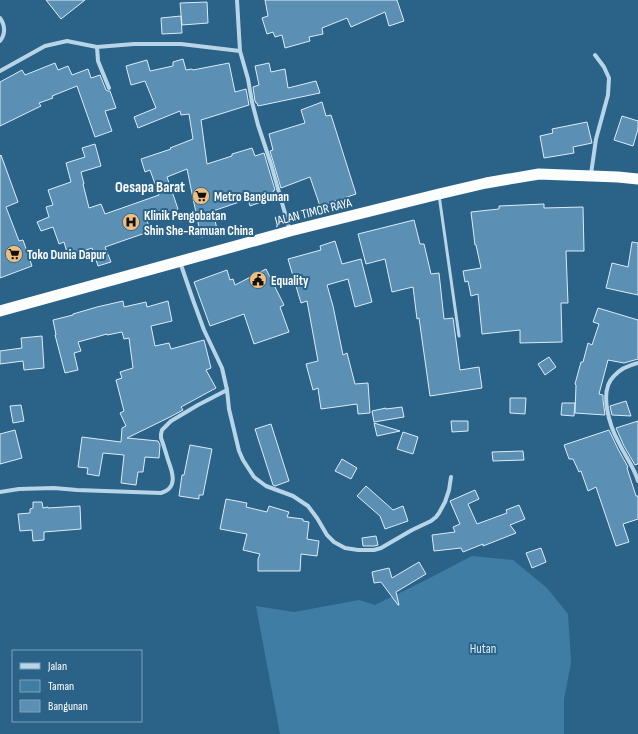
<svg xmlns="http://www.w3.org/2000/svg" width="638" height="734" viewBox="0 0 638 734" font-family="'Sofia Sans Condensed',sans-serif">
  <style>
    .green { fill: #407da4 }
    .building { fill: #5b8fb3; stroke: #dcecf7 }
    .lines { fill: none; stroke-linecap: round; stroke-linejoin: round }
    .service { stroke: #b8d5e8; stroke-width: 3 }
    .minor { stroke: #b8d5e8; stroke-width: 4 }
    .trunk { stroke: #fcfefe; stroke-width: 11 }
    .labels { text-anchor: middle; stroke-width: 4; stroke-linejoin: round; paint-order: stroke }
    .poi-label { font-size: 13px; font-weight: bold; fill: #fff; stroke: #2b6288; text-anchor: start }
    .street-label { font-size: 13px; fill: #fff; stroke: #2b6288 }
    .park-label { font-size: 13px; fill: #dcecf7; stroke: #2b6288 }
    .quarter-label { font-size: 15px; font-weight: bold; fill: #fff; stroke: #2b6288 }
  </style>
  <rect width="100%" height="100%" fill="#2b6288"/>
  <path class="green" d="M472,556L513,560L547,588L568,614L571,663L564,699V734H280L256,606L294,612L359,600L375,605L424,581Z"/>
  <path class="building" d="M46,0H85L61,19Z
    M265,0H397L404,21L389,26L385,12L351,27L347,18L322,28L323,34L309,37L310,41L285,48L282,35L275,37L273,32L267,34L262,18L268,16Z
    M207,2L208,23L182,25L180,3Z
    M181,16L182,33L162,34L161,18Z
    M183,59L186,70L192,69L193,70L229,63L235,92L246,89L249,105L201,120L207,164L232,156V154L252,148L255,156L264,153L275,190L273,191L275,197L250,206L248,199L213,211L218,234L201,237L187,169L167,177L178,209L147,221L151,231L105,247L111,262L98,266L92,248L68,256L64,242L59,244L53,227L41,231L37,222L49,217L46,207L53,205L48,190L71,182L66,163L85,157L82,148L95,144L101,166L81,172L84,184H83L89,208L101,204L105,214L159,195L150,170L145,172L141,159L171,149L170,148L193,139L189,114L181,115L180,111L138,128L134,117L156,108L145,81L131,85L126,66L147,60L150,71L173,66V62Z
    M55,63L58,70L68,66L72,75L88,69L91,78L100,75L106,90L108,91H110L116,108L105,111L112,131L95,137L77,86L52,96L53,98L39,103L41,106L0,126V82L22,70L25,75Z
    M269,63L271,72L285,69L288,88L316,81L320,93L258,106L257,103H256L255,101L253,87L259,85L255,66Z
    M322,102L326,116L331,115L356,194L320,206L310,177L281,188L270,151L273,150L269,134L305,123L301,110Z
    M622,116L638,121V129L633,146L614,140Z
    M587,122L592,143L573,147L574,153L544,158L540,136L553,133L552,129Z
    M1,155L18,202L6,207L19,241L23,240L32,266L0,278V156Z
    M544,204V208L583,207L584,251H566L568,303H561L562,342L520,343V330L482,334L478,294L471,296L468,281L465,282L463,271L481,268L476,245H475L471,212L499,209V206Z
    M414,220L420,244H424L431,274L439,273L444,319L453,318L460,370L479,367L482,388L430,396L419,318L417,319L413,287L392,292L385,259L366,264L358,234Z
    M335,241L342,264L361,259L372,302L355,307L348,279L327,285L333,306L343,355L347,353L355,384L368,383L370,413L358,414L357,404L321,409L318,388L313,390L306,364L318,361L307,301L301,303L288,259L321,250L320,246Z
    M632,242L638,243V295L606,288L612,263L628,267Z
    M266,269L284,305L280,307L289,332L254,344L244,314L210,326L194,282L227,270L230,280L233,279L235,285Z
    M123,301L124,307L146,302L147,307L168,301L172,321L151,326L155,346L169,343L171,349L204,340L211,368L206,370L216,388L181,407L183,410L170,417L127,438L158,441L160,445L159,458L145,457L143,472H138L136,485L121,483L124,455L103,453L99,476L87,474L88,468L78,467L82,437L121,442L122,428L126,426L120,413L124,411L116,380L122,378L120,372L133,368L129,338L124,339L122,332L107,335V334L78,342L81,351L74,353L78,370L65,373L55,335H56L53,320L73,315V314L97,307Z
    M598,308L638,320V359L624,363L608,360L599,394L603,395V400L605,415L575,413L576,385L575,384L581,362H583L588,343L592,345L599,324L593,322Z
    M42,336L44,368L24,370L23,361L0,364V351L22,348L21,338Z
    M549,357L556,367L545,375L538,364Z
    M510,398H526L525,414L510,413Z
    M626,401L631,416L612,415L610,406Z
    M562,403H575L574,416L561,415Z
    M21,405L24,421L13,423L10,406Z
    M402,407L404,417L374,422L372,411L386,408V409Z
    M451,421H468V431L452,432Z
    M638,421V464L635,465L624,446L616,428Z
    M374,423L400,431L377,436Z
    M271,424L289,481L275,486L273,485L255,429Z
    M15,430L22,458L0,464V434Z
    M609,430L618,449L628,467L627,468L636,496H638V519L623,524L629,542L616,546L596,487L588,491L581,471L579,472L573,459H569L564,445Z
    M403,432L418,437L413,454L397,449Z
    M190,445L212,449L203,495H199V499L179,496L182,475H184Z
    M523,451L524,460L493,461L492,452Z
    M342,459L357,468L351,479L335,471Z
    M366,486L393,510L403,506L408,521L385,529L380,516L357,496Z
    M475,490L479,499L468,504L477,524L507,513L506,510L519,505L525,519L510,525L516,533L483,546V544L463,552L461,548L434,551L432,535L455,532L453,527L460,524L450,501Z
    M226,499L247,503L246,507L267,512L269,506L289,512L287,517L303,519V521L309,522L307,539L319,541L317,556L301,554L300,571H258V559L260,554L243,550L247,534L220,529Z
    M33,502H42L43,508L48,507V508L80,506L81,529L44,532V540L33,541L32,530L20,531L18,514L30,513V509L33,508Z
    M376,536L378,545L374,546H363L362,538Z
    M541,548L546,562L532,568L526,553Z
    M419,562L426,574L396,592L399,605H398L381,582L374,583L372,572L389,568L392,578Z"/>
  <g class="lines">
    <path class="service" d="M439,195L459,336"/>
    <path class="minor" d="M237,0L240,51L248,79L252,102L258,125L271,164L290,231
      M0,18C5,25 6,34 0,41
      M0,71L45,46L67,41L97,47
      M109,88L98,61L97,47L134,44H181L240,51
      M591,174L596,139L608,95L609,78L604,67L595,55
      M180,262L193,300L204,330L222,368L227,390L229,409L239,451L243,460L254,477L266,486L293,496L308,506L317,518L327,535L334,542L345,548L358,550H374L381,548L412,530L431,521L436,517L439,513L445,502L449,490L451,477
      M638,363C630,365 620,369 614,376C598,391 610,427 619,443C625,456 634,467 638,481
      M0,492L19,489L54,488L77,490L161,493C178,488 173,473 168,460C166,453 164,446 161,438V434L162,430L171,421L198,405L227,390"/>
    <path class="trunk" d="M0,311L290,231L439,194L486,183L539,174L618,177L638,179"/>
  </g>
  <defs>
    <symbol id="supermarket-disc" viewBox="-11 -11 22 22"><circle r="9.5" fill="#eebd80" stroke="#2b6288"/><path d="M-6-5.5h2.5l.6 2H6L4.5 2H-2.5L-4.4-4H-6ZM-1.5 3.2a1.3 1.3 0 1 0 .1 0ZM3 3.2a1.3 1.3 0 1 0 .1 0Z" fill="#111"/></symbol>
    <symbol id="hospital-disc" viewBox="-11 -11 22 22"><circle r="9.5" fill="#eebd80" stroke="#2b6288"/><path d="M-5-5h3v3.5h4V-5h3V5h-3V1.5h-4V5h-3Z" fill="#111"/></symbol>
    <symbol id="civic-disc" viewBox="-11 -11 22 22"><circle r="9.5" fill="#eebd80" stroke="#2b6288"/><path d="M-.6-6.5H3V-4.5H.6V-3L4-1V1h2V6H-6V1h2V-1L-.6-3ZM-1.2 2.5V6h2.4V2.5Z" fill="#111"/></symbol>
  </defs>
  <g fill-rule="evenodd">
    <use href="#supermarket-disc" x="191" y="186" width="20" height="20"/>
    <use href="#hospital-disc" x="121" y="212" width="20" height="20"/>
    <use href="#supermarket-disc" x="4" y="244" width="20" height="20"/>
    <use href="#civic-disc" x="248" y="270" width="20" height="20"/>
  </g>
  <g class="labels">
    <g class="poi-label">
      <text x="214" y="201">Metro Bangunan</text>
      <text x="144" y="220">Klinik Pengobatan<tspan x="144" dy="15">Shin She-Ramuan China</tspan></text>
      <text x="27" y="259">Toko Dunia Dapur</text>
      <text x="271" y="285">Equality</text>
    </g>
    <g class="street-label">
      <text transform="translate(313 211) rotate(-14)" y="5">JALAN TIMOR RAYA</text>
    </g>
    <g class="park-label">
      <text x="483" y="653">Hutan</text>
    </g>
    <g class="quarter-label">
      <text x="150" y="192">Oesapa Barat</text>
    </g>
  </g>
  <rect x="12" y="650" width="130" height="72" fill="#2b6288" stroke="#80a1b8"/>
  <rect x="20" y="663" width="20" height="6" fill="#b8d5e8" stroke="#80a1b8"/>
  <text x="48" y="670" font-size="12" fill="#ffffff">Jalan</text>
  <rect x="20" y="680" width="20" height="12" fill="#407da4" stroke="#80a1b8"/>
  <text x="48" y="690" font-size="12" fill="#ffffff">Taman</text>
  <rect x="20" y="700" width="20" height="12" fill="#5b8fb3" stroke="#80a1b8"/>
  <text x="48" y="710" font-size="12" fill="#ffffff">Bangunan</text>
</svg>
